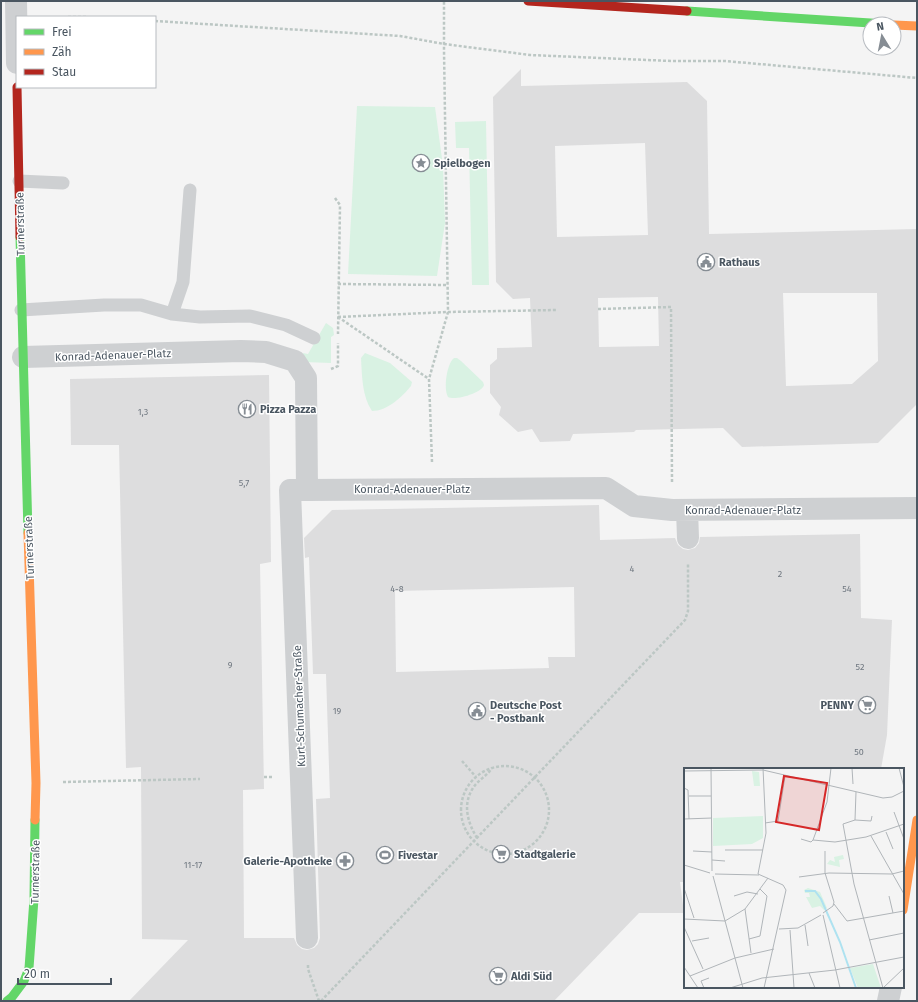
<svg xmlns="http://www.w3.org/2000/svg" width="918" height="1002" viewBox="0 0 918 1002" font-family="'Fira Sans',sans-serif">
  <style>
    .green { fill: #d9f2e3 }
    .building { fill: #ddddde; fill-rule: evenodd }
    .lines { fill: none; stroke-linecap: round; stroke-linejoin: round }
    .path { stroke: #bcc7c4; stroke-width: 2.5; stroke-dasharray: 3 2; stroke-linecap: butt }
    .lane { stroke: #ced0d2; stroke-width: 13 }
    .street { stroke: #ced0d2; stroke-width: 22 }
    .fast { stroke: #63d668; stroke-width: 9 }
    .slow { stroke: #ff974d; stroke-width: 9 }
    .jam { stroke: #b3261e; stroke-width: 9 }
    .labels { text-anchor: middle; stroke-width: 3; stroke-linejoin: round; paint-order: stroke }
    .number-label { font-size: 9px; fill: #707881 }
    .poi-label { font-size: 11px; font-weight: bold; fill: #4a5661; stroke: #fff; text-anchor: start }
    .street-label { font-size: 11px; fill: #4a5661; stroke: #fff }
    .inset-river { fill: none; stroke: #aee2f0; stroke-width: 2 }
    .inset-road { fill: none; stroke: #b0b5b9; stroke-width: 1 }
    .view { fill: #d62828; fill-opacity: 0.15; stroke: #d62828; stroke-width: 2 }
    .inset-edge { fill: none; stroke: #4a5661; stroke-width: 2 }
  </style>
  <rect width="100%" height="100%" fill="#f4f4f4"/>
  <path class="green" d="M357,106L435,107L443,166L445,223L437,276L348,274Z
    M486,121L489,285H472L469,148H456L455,122Z
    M326,323L333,328L334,335L331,337V363L304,362L303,353L308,354Z
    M365,353L390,363L412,382L411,386C402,397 387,411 372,411C362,396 362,376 361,358Z
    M454,358H457L461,361L483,382L484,385C482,393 455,401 448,397C443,389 447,363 454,358Z"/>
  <path class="building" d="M521,69V86L687,82L707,101L709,234L917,229V404L878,443L742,447L723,428L636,430L634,432L573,434L570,441L540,442L532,429L518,432L499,415L501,407L490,393V365L497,359V348L532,347L530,298L513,299L496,282L493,97ZM645,143L648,235L557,237L555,146ZM783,293H877L878,361L852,384L786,386ZM658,297L659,346L599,347L598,298Z
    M269,375L271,562L260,564L264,789L243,790L244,938H294L297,945L302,949L307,950L314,948L318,944L320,938L316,799L330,798L326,674H313L309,557L305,558L304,538L332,510L599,505L600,540L675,538L678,545L683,549L688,550L695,548L699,543L700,537L860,534L861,618L892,620L887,735L881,769H685V882H680L684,913H639L554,1001H129L188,940L142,939L141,767L126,768L119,445H71L70,379ZM574,587L575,657H548L549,668L396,672L395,591Z"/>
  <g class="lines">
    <path class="path" d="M68,17H87
      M155,21L400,36L444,44L530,55L671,61H725L917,78
      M335,198L340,205L338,334
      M338,284L448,285
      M598,309L671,307L672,482
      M338,317L448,312L557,310
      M338,317L429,379
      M331,369L338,366V343
      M432,462L429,379L448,312L444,50V1
      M462,761L476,777
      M461 810a44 44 0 1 1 88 0a44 44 0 1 1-88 0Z
      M264,777H273
      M63,782L200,779
      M477,838C468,823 462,805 473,788C478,780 487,776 492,768
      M308,965V969L319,1001
      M321,1001L685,620L688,611V564"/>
    <path class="lane" d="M19,181L63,183
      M21,310L104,305H141L172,314L200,317L250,316L286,325L314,338
      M172,314L183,282L190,190"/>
    <path class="street" d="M16,1L17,63
      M23,357L241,351L266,352L295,361L306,378L307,490L606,488L634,506L672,510L917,508
      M687,510L688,538
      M307,938L290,490H307
      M888,1001L891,987"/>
    <path class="fast" d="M687,11L886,24
      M20,237L28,533
      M7,1001L12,997L24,981L29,968L34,899L35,820"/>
    <path class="slow" d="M894,25L917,26
      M28,533L36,783L35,820
      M903,910L917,820"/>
    <path class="jam" d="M528,1L687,11
      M17,87L20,237"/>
  </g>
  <defs>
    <symbol id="sight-ring" viewBox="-11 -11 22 22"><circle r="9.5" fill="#fff" stroke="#868d94" stroke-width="1.5"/><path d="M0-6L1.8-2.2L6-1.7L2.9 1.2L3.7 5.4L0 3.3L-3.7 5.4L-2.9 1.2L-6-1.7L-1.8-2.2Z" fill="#868d94"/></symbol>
    <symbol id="civic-ring" viewBox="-11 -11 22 22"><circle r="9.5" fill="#fff" stroke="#868d94" stroke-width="1.5"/><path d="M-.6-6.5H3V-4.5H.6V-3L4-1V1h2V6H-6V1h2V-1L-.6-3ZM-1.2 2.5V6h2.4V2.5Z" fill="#868d94"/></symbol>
    <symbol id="restaurant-ring" viewBox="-11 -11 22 22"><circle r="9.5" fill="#fff" stroke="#868d94" stroke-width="1.5"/><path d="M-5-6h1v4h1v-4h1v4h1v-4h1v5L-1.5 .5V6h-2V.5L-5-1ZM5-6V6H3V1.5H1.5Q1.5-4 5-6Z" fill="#868d94"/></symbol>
    <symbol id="supermarket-ring" viewBox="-11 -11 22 22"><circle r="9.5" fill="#fff" stroke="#868d94" stroke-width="1.5"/><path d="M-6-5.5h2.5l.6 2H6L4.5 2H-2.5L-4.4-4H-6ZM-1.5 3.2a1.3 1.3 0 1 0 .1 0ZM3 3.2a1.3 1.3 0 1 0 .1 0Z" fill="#868d94"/></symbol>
    <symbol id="stadium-ring" viewBox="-11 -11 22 22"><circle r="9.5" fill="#fff" stroke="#868d94" stroke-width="1.5"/><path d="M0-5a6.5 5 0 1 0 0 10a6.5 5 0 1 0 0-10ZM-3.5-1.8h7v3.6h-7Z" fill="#868d94"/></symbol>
    <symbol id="pharmacy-ring" viewBox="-11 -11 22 22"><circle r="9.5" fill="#fff" stroke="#868d94" stroke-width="1.5"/><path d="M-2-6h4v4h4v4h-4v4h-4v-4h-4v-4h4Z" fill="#868d94"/></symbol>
  </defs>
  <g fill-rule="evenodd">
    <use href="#sight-ring" x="411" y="153" width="20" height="20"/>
    <use href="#civic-ring" x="696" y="252" width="20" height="20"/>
    <use href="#restaurant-ring" x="237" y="399" width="20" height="20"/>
    <use href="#supermarket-ring" x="857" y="695" width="20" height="20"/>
    <use href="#civic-ring" x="467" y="701" width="20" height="20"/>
    <use href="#supermarket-ring" x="491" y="844" width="20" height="20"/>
    <use href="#stadium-ring" x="375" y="845" width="20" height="20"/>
    <use href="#pharmacy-ring" x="335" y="851" width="20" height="20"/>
    <use href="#supermarket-ring" x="488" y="966" width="20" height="20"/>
  </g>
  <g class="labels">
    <g class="number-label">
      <text x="143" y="415">1,3</text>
      <text x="244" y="486">5,7</text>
      <text x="632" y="572">4</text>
      <text x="780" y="577">2</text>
      <text x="397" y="592">4-8</text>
      <text x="847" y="592">54</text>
      <text x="230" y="668">9</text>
      <text x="860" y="670">52</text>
      <text x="337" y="714">19</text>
      <text x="859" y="755">50</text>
      <text x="193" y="868">11-17</text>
    </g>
    <g class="poi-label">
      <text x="434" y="167">Spielbogen</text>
      <text x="719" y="266">Rathaus</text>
      <text x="260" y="413">Pizza Pazza</text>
      <text x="490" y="709">Deutsche Post<tspan x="490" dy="13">- Postbank</tspan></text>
      <text x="854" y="709" text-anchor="end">PENNY</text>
      <text x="514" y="858">Stadtgalerie</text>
      <text x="398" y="859">Fivestar</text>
      <text x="332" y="865" text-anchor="end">Galerie-Apotheke</text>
      <text x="511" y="980">Aldi Süd</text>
    </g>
    <g class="street-label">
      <text transform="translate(20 224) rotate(-91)" y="4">Turnerstraße</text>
      <text transform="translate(113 355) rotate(-2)" y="4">Konrad-Adenauer-Platz</text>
      <text x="412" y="493">Konrad-Adenauer-Platz</text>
      <text x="743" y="514">Konrad-Adenauer-Platz</text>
      <text transform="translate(29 548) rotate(-92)" y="4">Turnerstraße</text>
      <text transform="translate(299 706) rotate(-92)" y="4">Kurt-Schumacher-Straße</text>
      <text transform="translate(35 872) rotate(-89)" y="4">Turnerstraße</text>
    </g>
  </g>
  <g transform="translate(684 768)">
    <rect width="220" height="220" fill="#f4f4f4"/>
    <path d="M68,3L75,4L76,18H70ZM79,48V70L68,76L29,78V50ZM159,87L160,91L155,92L156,99L143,96L146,92L151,94L150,89ZM124,120L136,124L143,140L140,142L136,138L128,140L122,129H126L125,125H121L120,122ZM189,196L197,220H174L166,200Z" fill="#d9f2e3"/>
    <path class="inset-river" d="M121,123H131L137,131L156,174L172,220"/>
    <path class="inset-road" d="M27,0L28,103M79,0L82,65L74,106L99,117L102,122L80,220M168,0L169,16M215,0L220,19M0,3L79,2L199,30L208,29L220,23M0,20L4,22L5,51M5,28H27M210,44L220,71M188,48L187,53L171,52L159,56L170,116L199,220M0,51L28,50M171,52L172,24M81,55L94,53L101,8M202,64L209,81M187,68L220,126M117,71L127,74L129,72L143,34L147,0M129,72L151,74L182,69L220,56M41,82H79M9,83L28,84M28,92L41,93M0,97L26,105M31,106L75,107M29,108L59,220M115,109L145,105L208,106L220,103M0,120L10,150M50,128L63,124L74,126M205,128L209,145M150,136L163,153L220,143M61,141L67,185M139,145L149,138L150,134L141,105V83M139,147L156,220M0,151L41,153L61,141L84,110M121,157L124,178M0,159L19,201M95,161L114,160L137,147M106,162L110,220M65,171L76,168L83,128L76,121M185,172L220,165M8,173L25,170M0,199L14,220M125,205L131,220M6,208L51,190L90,181M20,220L17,213L25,210M46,220L78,210L151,202L220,189M199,220L220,200"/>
    <path class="view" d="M100,8L143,15L135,62L92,54Z"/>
    <rect width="220" height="220" class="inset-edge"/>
  </g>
  <rect width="918" height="1002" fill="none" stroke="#4a5661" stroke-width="4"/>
  <rect x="16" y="16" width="140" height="72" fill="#ffffff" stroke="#b7bbc0"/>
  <rect x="24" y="29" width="20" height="6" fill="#63d668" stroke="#b7bbc0"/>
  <text x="52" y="36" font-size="12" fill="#4a5661">Frei</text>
  <rect x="24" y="49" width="20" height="6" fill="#ff974d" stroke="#b7bbc0"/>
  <text x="52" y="56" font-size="12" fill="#4a5661">Zäh</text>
  <rect x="24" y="69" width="20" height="6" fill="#b3261e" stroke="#b7bbc0"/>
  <text x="52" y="76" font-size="12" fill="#4a5661">Stau</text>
  <g transform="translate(882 36) rotate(350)"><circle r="19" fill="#ffffff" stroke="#b7bbc0"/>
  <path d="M0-3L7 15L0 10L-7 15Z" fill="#868d94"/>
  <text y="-6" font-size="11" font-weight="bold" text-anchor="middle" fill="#4a5661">N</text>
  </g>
  <path d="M18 978v6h93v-6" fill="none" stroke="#4a5661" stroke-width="2"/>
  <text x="24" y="978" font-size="12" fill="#4a5661" stroke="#ffffff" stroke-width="3" paint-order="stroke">20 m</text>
</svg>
